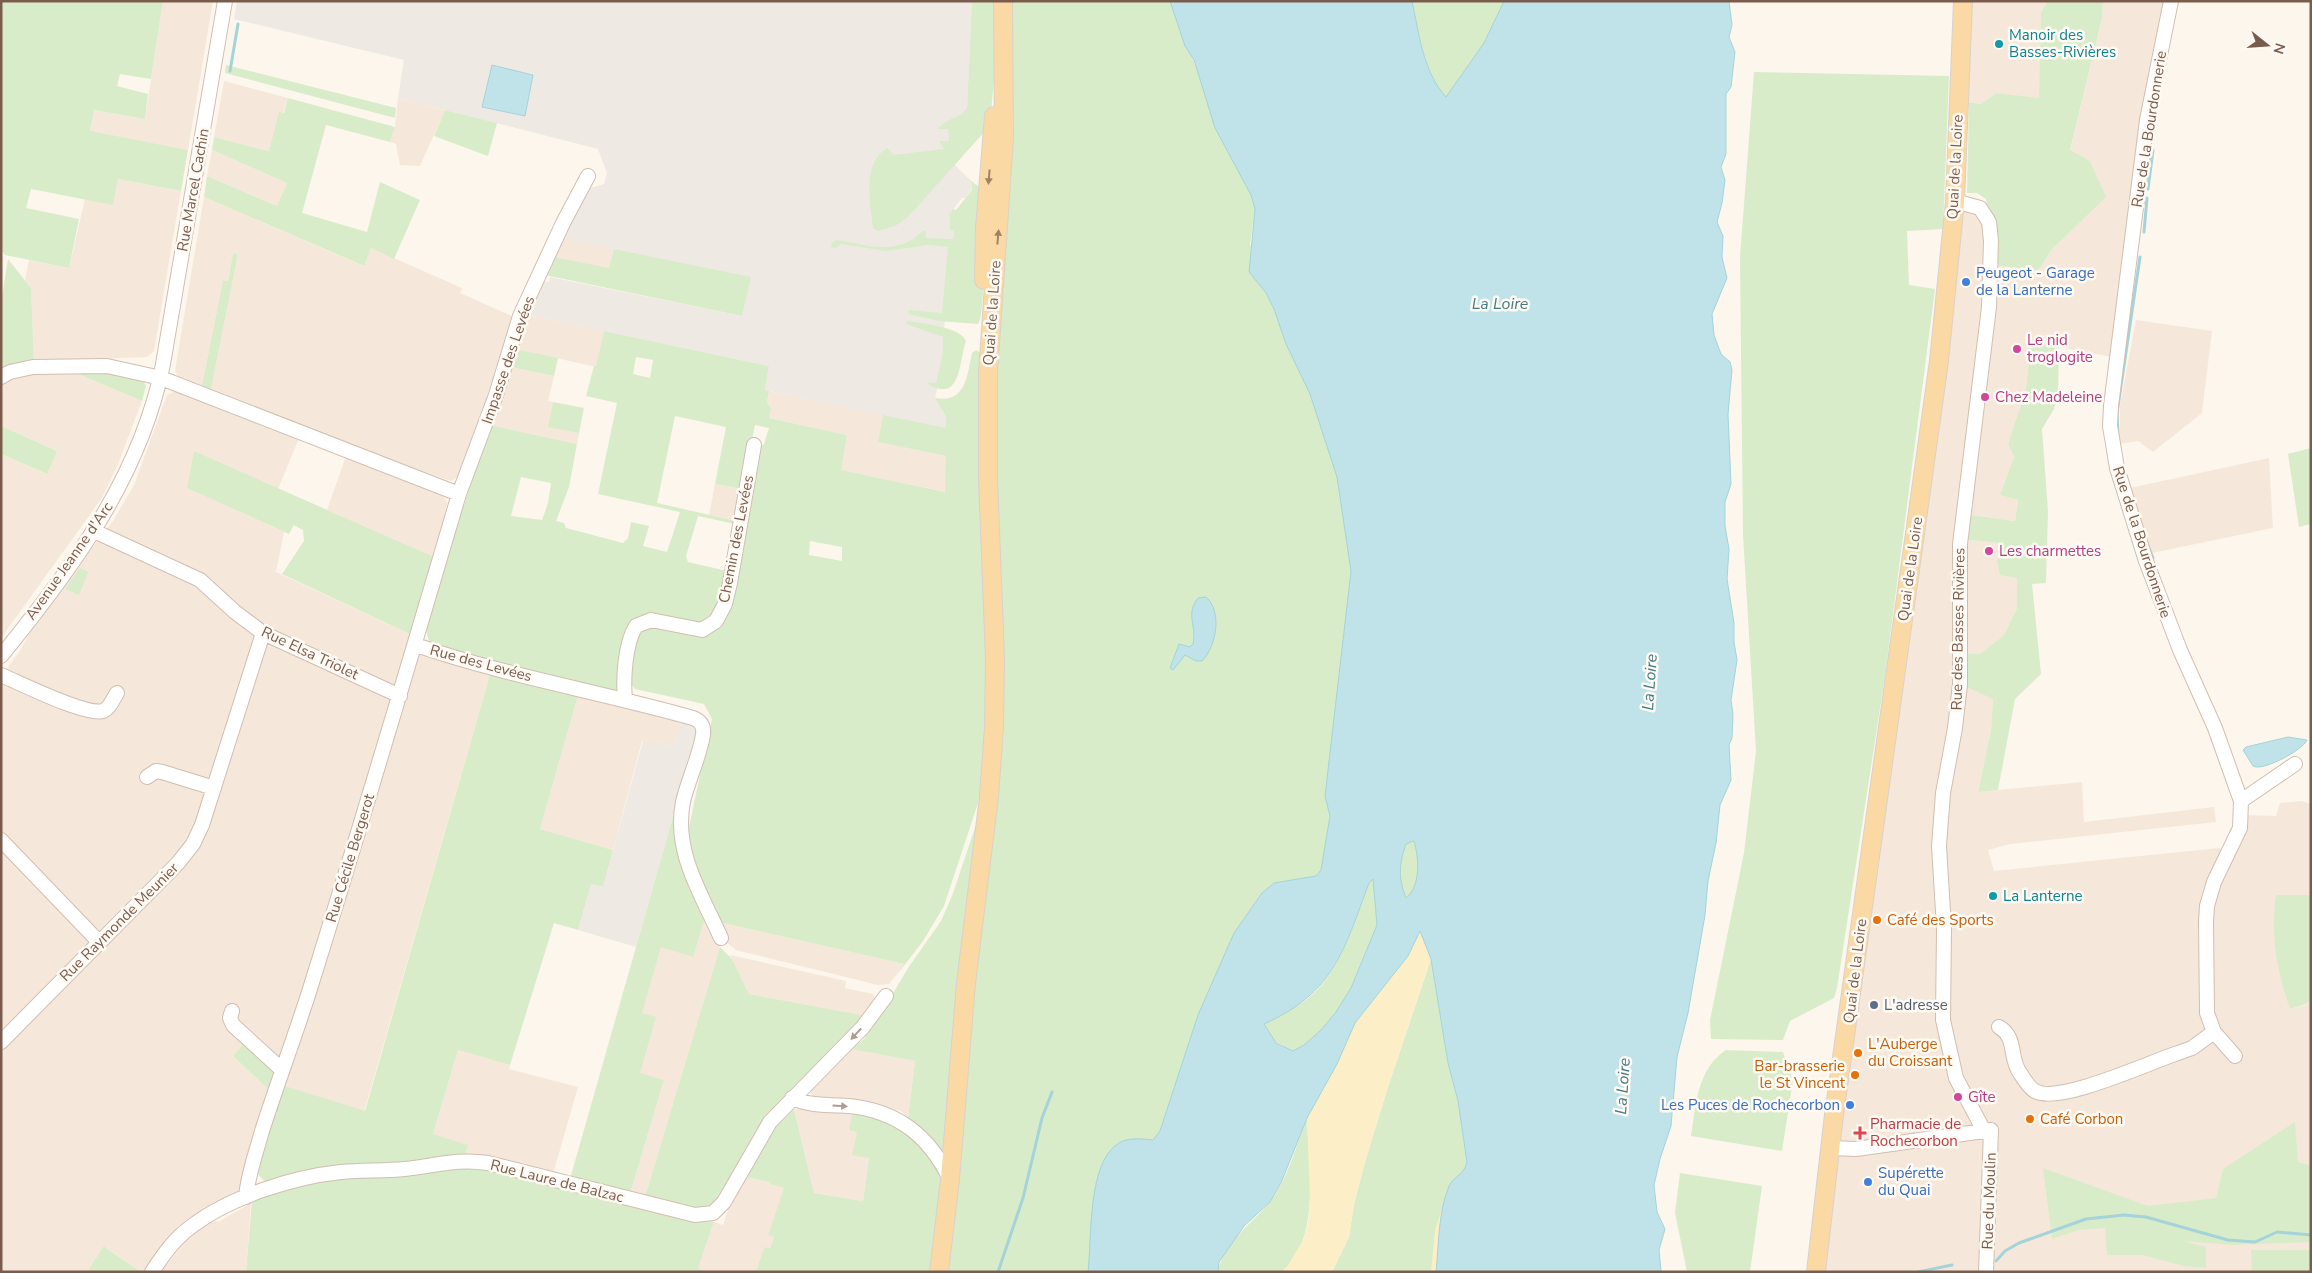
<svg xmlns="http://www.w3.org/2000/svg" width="2312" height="1273" viewBox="0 0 2312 1273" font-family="'Nunito Sans',sans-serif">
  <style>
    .residential { fill: #f5e8da }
    .industrial { fill: #efe9e4 }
    .green { fill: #d8ecc9; fill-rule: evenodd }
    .sand { fill: #fcefc7 }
    .water { fill: #bfe3e8; stroke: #a5d3da; fill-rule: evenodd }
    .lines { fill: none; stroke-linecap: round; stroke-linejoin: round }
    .stream { stroke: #a5d3da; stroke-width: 3 }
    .minor-casing { stroke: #d1beb0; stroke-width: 16 }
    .major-casing { stroke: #dad1cd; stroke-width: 20 }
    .minor { stroke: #fff; stroke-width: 14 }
    .major { stroke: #fbd9a5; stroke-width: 18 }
    .oneway { fill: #a18267 }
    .oneway2 { fill: #af9d94 }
    .culture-dot { fill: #0f9aa8; stroke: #fffaf3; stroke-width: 2 }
    .shop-dot { fill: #3f7fe0; stroke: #fffaf3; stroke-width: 2 }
    .hotel-dot { fill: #d1479c; stroke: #fffaf3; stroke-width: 2 }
    .food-dot { fill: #e8710a; stroke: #fffaf3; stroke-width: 2 }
    .service-dot { fill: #5c6f8a; stroke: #fffaf3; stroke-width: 2 }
    .health-dot { fill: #e0444e; stroke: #fffaf3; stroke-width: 2 }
    .labels { text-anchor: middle; stroke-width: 5; stroke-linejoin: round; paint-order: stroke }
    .culture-label { font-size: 15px; fill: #0d838f; stroke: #fffaf3; text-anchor: start }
    .street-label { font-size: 15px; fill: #7a5c4d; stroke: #fffaf3 }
    .shop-label { font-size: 15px; fill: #366cbe; stroke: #fffaf3; text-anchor: start }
    .hotel-label { font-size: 15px; fill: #b23c85; stroke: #fffaf3; text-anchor: start }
    .food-label { font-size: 15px; fill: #c56008; stroke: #fffaf3; text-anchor: start }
    .service-label { font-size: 15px; fill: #4e5e75; stroke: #fffaf3; text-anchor: start }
    .health-label { font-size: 15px; fill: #be3a42; stroke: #fffaf3; text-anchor: start }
    .water-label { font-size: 16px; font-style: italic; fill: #437c86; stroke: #fffaf3 }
  </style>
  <rect width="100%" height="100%" fill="#fdf6ec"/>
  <path class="residential" d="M163,1H213L188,150L90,132L94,110L145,119Z
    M1963,1H2048L2041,12L2040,99L1996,93L1981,104L1959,100Z
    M2103,1H2167L2112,357L2032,342L2027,390L2008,444L2014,457L2000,495L2018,500L2015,521L1964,514L1961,539L1999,543L1997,562L2017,578V608L2004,635L1980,654L1993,699L1991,730L1978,792L2082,782L2084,822L2214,807L2216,822L2010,844L1988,850L1994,871L2219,848L2229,853L2242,815L2276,816L2280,803L2302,801L2311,804V895H2276L2290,1009L2306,1005L2311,1000V1272H1815L1955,201L1980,208L2039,270L2051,250L2074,226L2090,161L2070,151L2102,18Z
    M224,81L288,98L283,113H279L270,151L214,137Z
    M398,98L445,110L420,166L400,165L396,144L390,142L395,127Z
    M212,150L287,183L277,206L207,176Z
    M118,179L181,191L154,351L147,357L34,362L31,288L25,280L29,260L69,268L85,199L113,204Z
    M204,197L363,266L371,248L462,288L460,293L514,317L460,476L451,481L382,457L211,389L238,254L233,253L228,281L223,280L202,385L178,376L175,371Z
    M557,237L614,249L609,269L549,256Z
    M528,315L604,331L596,367L516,349Z
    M2136,320L2212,331L2202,413L2153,452L2138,441L2120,444V405Z
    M510,367L554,376L548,401L553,402L549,426L579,433L577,444L490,425Z
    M71,371L142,401L118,464L102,498L1,638V454L46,474L57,451L1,426V382L21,375Z
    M176,391L300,436L278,489L194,452L188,488L284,532L276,572L414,636L428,654L491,671L364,1112L282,1085L274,1072L233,1056L268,1089L242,1177L239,1192L146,1272H141L105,1247L87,1272H1V676L20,651L36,620L113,521L134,485L167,395Z
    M769,391L883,415L879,442L946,456V492L840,470L847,435L769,418L771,408L767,403Z
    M346,456L442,493L447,504L434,558L327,510Z
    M2269,458L2273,528L2152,553L2130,488Z
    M715,484L742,489L736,521L709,515Z
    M579,692L682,719L674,746L658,742L657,745L642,741L613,850L540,829Z
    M705,917L720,947L645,1197L630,1194L664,1080L639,1073L655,1017L641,1013L661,947Z
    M719,922L904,964L889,984L878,985L736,950L727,943Z
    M730,955L846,981L845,988L873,994L876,1001L866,1016L749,994Z
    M849,1048L915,1061L908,1118L901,1111L812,1096L810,1089Z
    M458,1050L510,1065L509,1069L578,1087L553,1174L484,1155L483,1157L465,1155L467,1145L433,1134Z
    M794,1109L853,1110L857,1132L869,1158L863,1201L814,1193Z
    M745,1177L771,1182L770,1184L785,1188L769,1234L774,1237L770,1248L764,1247L756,1272H706L698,1268L714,1222L723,1225L730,1204Z
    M251,1203L246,1272H161L190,1236L210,1222L220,1221Z"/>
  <path class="industrial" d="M237,1H972L967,108L954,164L971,181L973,187L966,198H962L948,216L955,222L944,329V358L935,398L946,417V429L765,390L769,366L528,315L542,281L549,282L550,277L742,316L750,278L561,238L587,189L604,184L607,173L598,149L398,98L404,60L234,19Z
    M682,719L697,725L698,730L636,947L578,930L591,884L603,887L643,741L657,745L658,742L674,746Z"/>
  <path class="green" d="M1,1H163L151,79L120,74L117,86L148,94L145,119L94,110L90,131L188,150L181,191L118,179L113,205L31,189L26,208L79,219L69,268L5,255L1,250Z
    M972,1H997L995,69L990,122L987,129L907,218L895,226L878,231L873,228C870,203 862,163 887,148L894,155L944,149L939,141H949L948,129H938C945,118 960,119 967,108Z
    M1009,1H1170L1233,162L1251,195L1255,209L1250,245L1303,358L1410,699L1297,1006C1339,981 1353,926 1369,883L1373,878L1377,925L1351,988L1336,1012L1321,1030L1304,1045L1293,1051L1274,1041L1138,1272H945L991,821L992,495Z
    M1412,1H1504L1484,43L1446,98C1424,71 1419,34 1412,1Z
    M2048,1H2103L2102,18L2070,150L2090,161L2106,197L2051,250L2039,270L1992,265L1986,199L1977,193H1967L1969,102L1981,104L1996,93L2039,98L2041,12Z
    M226,65L396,108L395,118L225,73Z
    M1754,72L1949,76L1943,229L1907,231L1909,285L1935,289L1885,676L1837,988L1834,998L1790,1021L1783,1040L1711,1039L1710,1020L1744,853L1756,751L1743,535L1740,257Z
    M288,98L395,127L390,142L326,125L302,213L367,232L380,182L420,200L394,259L371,248L364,266L204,197L207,176L277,206L287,183L212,150L214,137L269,151L279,112L284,113Z
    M445,110L497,123L488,156L434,136Z
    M967,178L982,189C982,210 987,313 978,324L939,321L908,314L909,310L942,313L948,247L928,245L886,251L841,244L836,248L831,247L832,242L837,240C863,244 885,253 910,241C916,238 919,232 926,230V238L953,239L954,231L950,230V218L948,216L953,209L956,210L972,190V184Z
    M614,249L751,277L742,316L540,274L549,256L609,268Z
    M233,253L238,254L211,389L202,385L223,280L228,281Z
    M8,259L31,288L34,362L1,370V303Z
    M907,321C921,323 961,327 966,341C959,360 962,403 929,385L928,382L936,383L943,352V337L906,324Z
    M604,331L769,366L765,390L769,391L767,403L771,408L769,418L847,435L841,470L945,492L946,456L878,442L883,415L946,428V417L935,398C967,404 967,374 972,353L976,350L982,354V513L988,643L983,778L978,803L944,906L923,941L893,980L904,964L719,922L716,908L699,885L693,870L686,841L712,719L704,704L635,689L628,679L632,645L639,626L654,623L702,634L715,627L731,599L753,490L749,489L755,453L764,444L769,428L755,425L742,489L715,484L726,427L675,416L657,503L736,521L735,524L698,516L686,556L688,562L727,571C724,584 724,605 714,615C691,639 649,598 632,624C622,638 623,668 621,684L614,692C603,694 444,654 435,647C428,642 426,635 427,627L459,509L464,505L490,425L577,444L569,487L556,521L564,523L566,528L623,543L628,538L631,522L649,526L643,546L667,552L680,512L598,494L617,403L586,396L594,366H596ZM636,357L653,360L650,378L633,374ZM521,477L551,483L548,503L542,520L511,516ZM810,541L842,547V561L809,555Z
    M2031,342L2059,346L2058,393L2054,409L2042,429L2048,511L2046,583L2032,584L2041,674L2015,699L1998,790L1978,792L1991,730L1993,699L1960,684V654H1980L2004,635L2017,608V578L2000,575L1997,562L1999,543L1961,539L1964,514L2015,521L2018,500L2000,495L2014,457L2008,444L2026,390Z
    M516,349L558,358L554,376L510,367Z
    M93,370L143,381L146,386L142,401L71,371Z
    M553,402L584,408L579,433L548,427Z
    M1,426L57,451L47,474L1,454Z
    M2311,448V524L2299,527L2288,454Z
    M194,451L438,559L414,636L282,574L304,541L303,530L294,525L289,534L187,488Z
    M80,568L88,572L79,595L65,589Z
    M491,671L579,692L540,829L613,850L603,887L591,884L578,930L554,923L510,1065L458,1050L433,1134L468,1145L465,1155L270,1187L255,1171L282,1085L365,1111Z
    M675,810L677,811L705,917L693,957L661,947L642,1013L656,1017L640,1073L664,1080L630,1194L570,1179Z
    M979,816L946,1158L908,1118L915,1061L852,1049L865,1038L864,1035L879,1017L908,968L941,921L952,896Z
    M1415,841C1418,860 1422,885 1406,898C1398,876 1398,866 1406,844Z
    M2276,895H2311V1000L2306,1004L2290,1009C2277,971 2270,935 2276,895Z
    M720,947L732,959L749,994L867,1016L814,1070L722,1196L707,1211L645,1197Z
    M1431,959L1448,1063L1458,1101L1467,1162L1466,1169L1476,1272H1332L1349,1237L1354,1204L1365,1162L1387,1090Z
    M243,1045L274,1072L268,1089L233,1056Z
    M1726,1050L1783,1052L1793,1080L1782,1151L1691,1136C1696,1105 1697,1069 1726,1050Z
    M794,1109L814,1193L863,1201L869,1158L852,1155L857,1132L849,1130L853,1110L871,1115L906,1130L944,1173L933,1272H756L764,1247L770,1248L774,1237L768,1235L784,1188L770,1184V1182L745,1177L769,1133Z
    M1307,1118C1308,1162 1322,1241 1281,1272H1218C1223,1242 1252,1224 1270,1202C1288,1179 1296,1145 1307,1118Z
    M2295,1122L2298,1162L2311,1166V1242L2231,1245L2183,1241L2206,1247V1268L2184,1266L2143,1255H2107L2105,1228L2079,1230L2052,1239L2043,1168L2148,1206L2216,1198L2223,1169Z
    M460,1162L677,1216L714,1222L698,1268L706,1272H246L252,1200L295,1184Z
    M1680,1173L1762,1186L1750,1272H1687L1675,1213Z
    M104,1246L106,1248L141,1272H87Z
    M2251,1250H2311V1272H2252Z"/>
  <path class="sand" d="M1420,931L1431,959L1387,1090L1365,1162L1354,1204L1349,1237L1332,1272H1281L1287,1267L1303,1240L1308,1223L1310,1198L1307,1118L1337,1064L1355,1023L1408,956Z
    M1442,1208L1436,1272H1431L1435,1230Z"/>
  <path class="water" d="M1170,1H1412C1419,33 1423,72 1446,97L1484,43L1504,1H1729L1732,25L1729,37L1735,52L1731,87L1726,94V154L1721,167L1725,180L1722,203L1717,222L1723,236L1722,257L1727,278L1712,314L1714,335L1721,354L1730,362L1732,370L1728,414L1731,484L1725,502V526L1729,549L1727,579L1734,623V642L1737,660L1731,700L1733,714L1732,738L1729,745L1731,780L1720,805L1716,843L1708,881L1705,915L1688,1013L1677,1057L1671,1126L1660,1159L1654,1185L1657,1212L1665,1229L1659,1250L1661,1272H1436C1439,1243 1438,1213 1449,1186C1454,1176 1465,1174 1467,1162L1458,1101L1448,1063L1431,959L1420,931L1408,956L1355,1023L1337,1064L1307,1118L1281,1183L1270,1202L1244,1226L1219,1262L1218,1272H1088C1092,1238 1087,1162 1119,1143C1129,1137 1142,1139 1153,1140L1160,1131L1198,1015L1234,933L1262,893L1274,883L1316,876L1321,870L1330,816L1325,796L1351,571L1337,477L1310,394L1286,344L1274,309L1266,293L1249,272L1255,209L1251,195L1215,128L1194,60L1185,46ZM1414,841C1419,858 1421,886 1406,898C1398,878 1399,864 1406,844ZM1373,879L1377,925L1351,988L1336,1012L1321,1030L1304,1045L1293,1051L1276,1043L1264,1024C1335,992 1344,950 1369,883Z
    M492,65L533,75L525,116L482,107Z
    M1206,597C1223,612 1216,647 1202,661H1196L1185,655L1173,670L1170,668L1179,644L1190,647L1193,644C1197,626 1185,614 1198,598Z
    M2288,737L2307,740C2303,750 2262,772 2253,766L2243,750L2246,747Z"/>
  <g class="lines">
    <path class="stream" d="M230,71L238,24
      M2148,189L2153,150
      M2144,232L2147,198
      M2118,435L2117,413L2140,257
      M2147,543L2153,558
      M1996,1261L2005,1251L2019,1243L2086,1219L2124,1215L2146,1217L2228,1240L2255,1242L2277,1232L2311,1235
      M998,1272L1023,1198L1042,1118L1052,1092
      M1918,1272L1952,1265"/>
    <defs>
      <path id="minor" d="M2171,1L2147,120L2111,406L2110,426L2117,468L2146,561L2180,650L2215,728L2241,801L2240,828L2214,882L2207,906L2206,922L2207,1013L2214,1032L2235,1056
        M1955,201L1980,208L1989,222L1991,241L1989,307L1960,544V684L1955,728L1943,793L1939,846L1944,928L1943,1020L1956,1078L1984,1131
        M1,377L10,372L33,367L107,366L161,378L459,494C410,660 361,826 309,992C294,1039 277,1084 262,1131C256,1153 248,1174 246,1197
        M459,494L496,395L520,316L563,223L588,176
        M94,531L200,580L235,612L263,633L400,696
        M416,645C506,676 601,692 693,718C701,721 704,726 703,735C699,758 688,780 683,802C673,852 702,895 721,938
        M1,656C72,569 141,476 163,364L225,1
        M1,675C20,683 85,716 103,711C110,708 113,699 117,693
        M625,699C623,679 625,643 636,626L651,620L702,630L716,621L725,604L730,583L754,445
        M147,777L156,771L162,772L214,788
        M2241,801L2295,764
        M1,840L99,942
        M232,1011L230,1018L233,1025L281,1069
        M1999,1027C2017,1037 2009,1058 2020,1073C2024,1079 2029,1088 2035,1091C2058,1105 2150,1062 2178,1053L2192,1048L2214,1032
        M1,1042L178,863L193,844L202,825L263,633
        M792,1098C809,1106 831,1105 849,1106C898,1111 929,1136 950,1179
        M1831,1148L1856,1149L1991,1130L1986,1272
        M152,1272C163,1255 175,1238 192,1226C230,1197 293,1177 341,1172C362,1170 384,1171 405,1169C435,1166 457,1158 488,1163L695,1215L713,1213L724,1202L770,1122L863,1027L886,996"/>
      <path id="major" d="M984,280L985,228L994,116
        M939,1272L950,1179L966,983L989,797L994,728L995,659L988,478V373L1004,138L1003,1
        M1816,1272L1834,1115L1939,361L1955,201L1963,1"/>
    </defs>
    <use href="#minor" class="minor-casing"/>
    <use href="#major" class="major-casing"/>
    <use href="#minor" class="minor"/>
    <use href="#major" class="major"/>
  </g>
  <defs><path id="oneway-solid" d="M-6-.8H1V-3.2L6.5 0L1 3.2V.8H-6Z" transform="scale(1.25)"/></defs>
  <g class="oneway">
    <use href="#oneway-solid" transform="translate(989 177) rotate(95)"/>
    <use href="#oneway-solid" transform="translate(998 237) rotate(-85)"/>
  </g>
  <g class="oneway2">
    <use href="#oneway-solid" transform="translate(856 1034) rotate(133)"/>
    <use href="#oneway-solid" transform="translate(840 1106) rotate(4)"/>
  </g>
  <g class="culture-dot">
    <circle cx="1999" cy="44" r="5"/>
    <circle cx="1993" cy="896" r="5"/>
  </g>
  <g class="shop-dot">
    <circle cx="1966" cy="282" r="5"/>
    <circle cx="1850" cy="1105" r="5"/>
    <circle cx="1868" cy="1182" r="5"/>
  </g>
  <g class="hotel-dot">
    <circle cx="2017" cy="349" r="5"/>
    <circle cx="1985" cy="397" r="5"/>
    <circle cx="1989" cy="551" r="5"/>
    <circle cx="1958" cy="1097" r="5"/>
  </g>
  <g class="food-dot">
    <circle cx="1877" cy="920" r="5"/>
    <circle cx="1858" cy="1053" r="5"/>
    <circle cx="1855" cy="1075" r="5"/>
    <circle cx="2030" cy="1119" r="5"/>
  </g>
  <circle class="service-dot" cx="1874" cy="1005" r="5"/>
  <path class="health-dot" d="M1857.5 1125.5h5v5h5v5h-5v5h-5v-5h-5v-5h5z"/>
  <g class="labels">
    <g class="culture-label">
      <text x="2009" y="40">Manoir des<tspan x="2009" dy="17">Basses-Rivières</tspan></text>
      <text x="2003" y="901">La Lanterne</text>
    </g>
    <g class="street-label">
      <text transform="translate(2149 129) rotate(-81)" y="5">Rue de la Bourdonnerie</text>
      <text transform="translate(1955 167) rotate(-87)" y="5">Quai de la Loire</text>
      <text transform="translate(193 190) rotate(-80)" y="5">Rue Marcel Cachin</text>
      <text transform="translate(992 313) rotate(-86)" y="5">Quai de la Loire</text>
      <text transform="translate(508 360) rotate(-71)" y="5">Impasse des Levées</text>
      <text transform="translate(736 539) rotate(-79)" y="5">Chemin des Levées</text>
      <text transform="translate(2142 542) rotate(72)" y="5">Rue de la Bourdonnerie</text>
      <text transform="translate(69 561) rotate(-55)" y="5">Avenue Jeanne d'Arc</text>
      <text transform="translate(1910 569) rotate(-82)" y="5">Quai de la Loire</text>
      <text transform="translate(1958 629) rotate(-89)" y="5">Rue des Basses Rivières</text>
      <text transform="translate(310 653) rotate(25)" y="5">Rue Elsa Triolet</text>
      <text transform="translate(481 663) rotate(15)" y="5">Rue des Levées</text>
      <text transform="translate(350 858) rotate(-73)" y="5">Rue Cécile Bergerot</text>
      <text transform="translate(119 922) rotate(-45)" y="5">Rue Raymonde Meunier</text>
      <text transform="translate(1855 971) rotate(-83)" y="5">Quai de la Loire</text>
      <text transform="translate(557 1181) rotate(14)" y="5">Rue Laure de Balzac</text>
      <text transform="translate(1989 1201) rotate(-88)" y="5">Rue du Moulin</text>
    </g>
    <g class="shop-label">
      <text x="1976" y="278">Peugeot - Garage<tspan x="1976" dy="17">de la Lanterne</tspan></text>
      <text x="1840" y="1110" text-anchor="end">Les Puces de Rochecorbon</text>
      <text x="1878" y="1178">Supérette<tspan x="1878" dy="17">du Quai</tspan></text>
    </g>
    <g class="hotel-label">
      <text x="2027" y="345">Le nid<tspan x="2027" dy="17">troglogite</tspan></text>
      <text x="1995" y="402">Chez Madeleine</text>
      <text x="1999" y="556">Les charmettes</text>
      <text x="1968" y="1102">Gîte</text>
    </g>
    <g class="food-label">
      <text x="1887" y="925">Café des Sports</text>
      <text x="1868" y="1049">L'Auberge<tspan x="1868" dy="17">du Croissant</tspan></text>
      <text x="1845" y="1071" text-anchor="end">Bar-brasserie<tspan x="1845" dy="17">le St Vincent</tspan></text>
      <text x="2040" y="1124">Café Corbon</text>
    </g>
    <g class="service-label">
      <text x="1884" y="1010">L'adresse</text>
    </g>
    <g class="health-label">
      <text x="1870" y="1129">Pharmacie de<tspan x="1870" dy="17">Rochecorbon</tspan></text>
    </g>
    <g class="water-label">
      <text x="1500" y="309">La Loire</text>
      <text transform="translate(1649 682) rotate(-86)" y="6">La Loire</text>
      <text transform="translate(1622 1086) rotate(-86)" y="6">La Loire</text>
    </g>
  </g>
  <rect width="2312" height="1273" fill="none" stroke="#7a5c4d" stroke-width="5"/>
  <g transform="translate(2267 45) rotate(107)" stroke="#fffaf3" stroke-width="4" paint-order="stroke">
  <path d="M0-4L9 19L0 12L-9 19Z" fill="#7a5c4d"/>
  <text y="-8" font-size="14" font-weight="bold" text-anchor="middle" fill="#7a5c4d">N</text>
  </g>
</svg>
